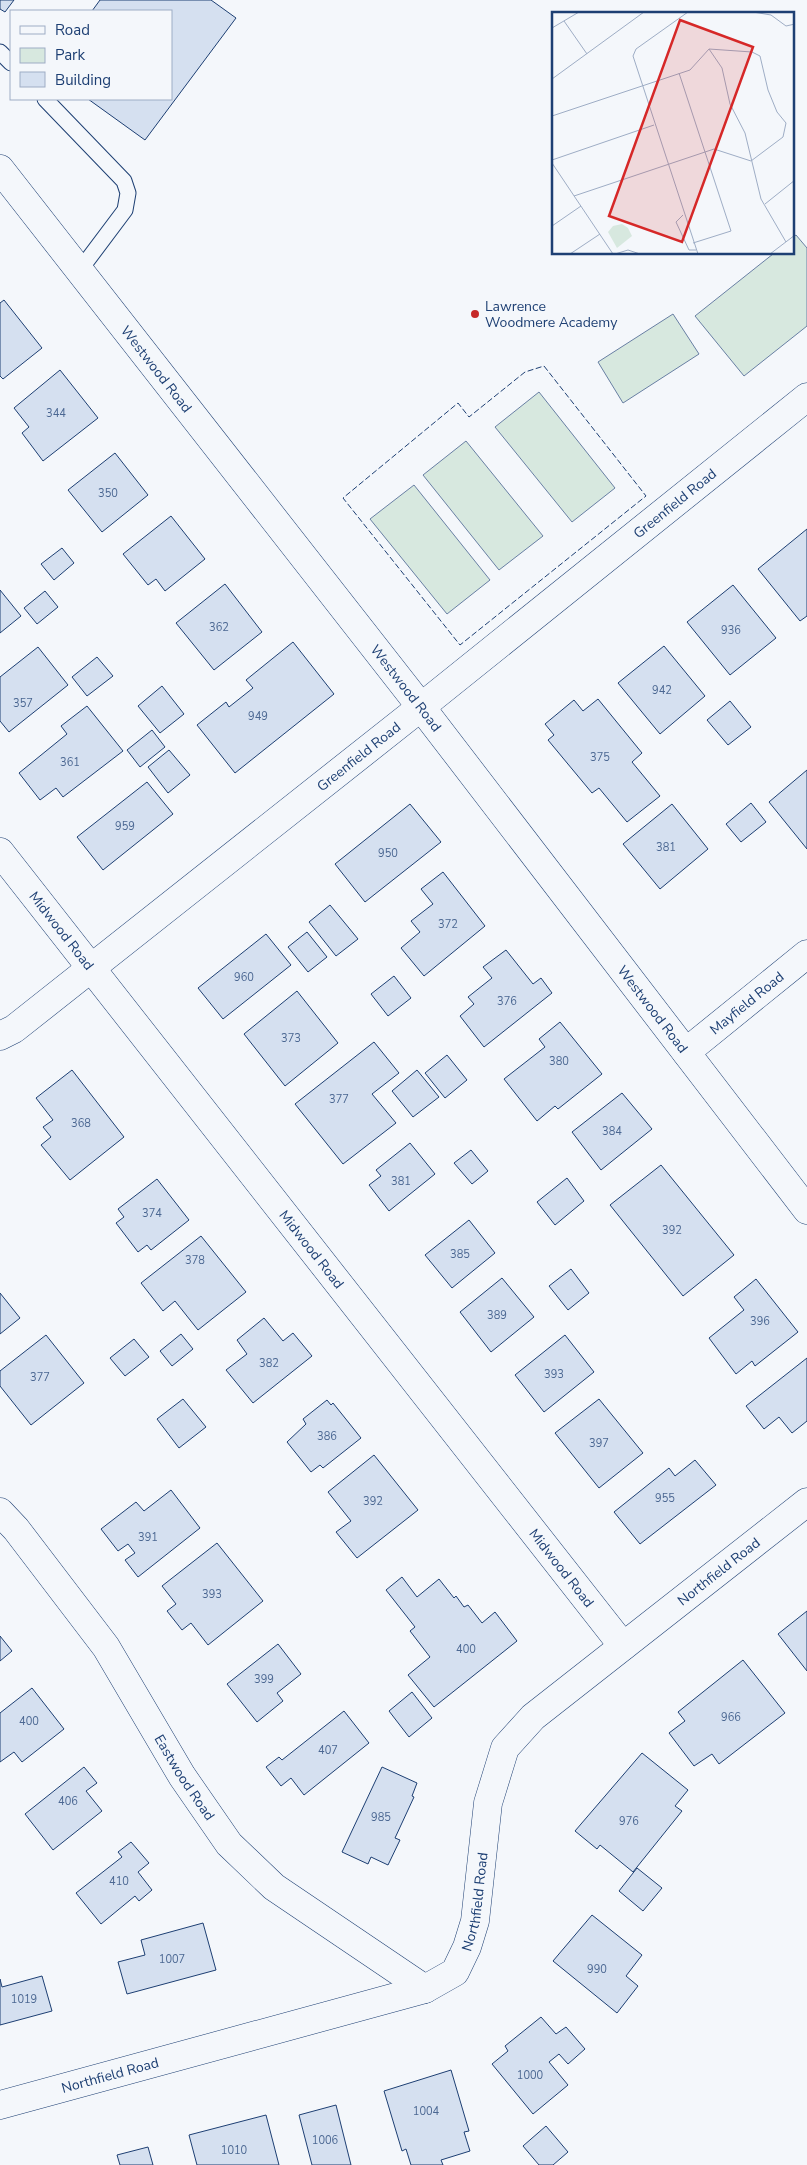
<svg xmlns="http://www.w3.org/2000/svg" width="807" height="2165" viewBox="0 0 807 2165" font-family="'Nunito Sans',sans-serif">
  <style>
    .green { fill: #d7e8df; stroke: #687fa3 }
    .building { fill: #d5e0f0; stroke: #1d3f73 }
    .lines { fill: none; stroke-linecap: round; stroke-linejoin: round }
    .service-casing { stroke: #1d3f73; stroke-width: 17 }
    .minor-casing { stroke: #1d3f73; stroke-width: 29 }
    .service { stroke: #f4f7fb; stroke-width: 15 }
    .minor { stroke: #f4f7fb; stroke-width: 28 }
    .fence { stroke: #1d3f73; stroke-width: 1; stroke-dasharray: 6 2.5; stroke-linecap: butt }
    .poi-dot { fill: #c62828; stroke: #f4f7fb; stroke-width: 2 }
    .labels { text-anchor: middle; stroke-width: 4; stroke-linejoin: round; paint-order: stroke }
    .number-label { font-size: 11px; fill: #4b6792 }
    .poi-label { font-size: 14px; fill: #1d3f73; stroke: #f4f7fb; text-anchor: start }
    .street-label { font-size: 14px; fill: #1d3f73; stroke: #f4f7fb }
    .inset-road { fill: none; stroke: #9eadc5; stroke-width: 1 }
    .view { fill: #d62828; fill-opacity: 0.15; stroke: #d62828; stroke-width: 2.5 }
    .inset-edge { fill: none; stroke: #1d3f73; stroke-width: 2.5 }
  </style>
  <rect width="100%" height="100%" fill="#f4f7fb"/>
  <path class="green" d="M796,235L807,248V326L744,376L695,316L773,254H793V237Z
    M673,314L699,354L623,403L598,362Z
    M539,392L615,488L572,522L495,427Z
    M466,441L543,536L499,570L423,475Z
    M414,485L490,580L447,614L370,519Z"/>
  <path class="building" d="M0,0H14L5,12L0,9Z
    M100,0H211L236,18L145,140L88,99H171V11H92Z
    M4,300L42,348L3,379L0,376V303Z
    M60,370L98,418L43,461L22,433L29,427L14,408Z
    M115,453L148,495L102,532L68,490Z
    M171,516L205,559L165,591L156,579L148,585L123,554Z
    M807,529V616L800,621L758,569Z
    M62,548L74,563L54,580L41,564Z
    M225,584L262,632L214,670L176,623Z
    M733,585L776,638L730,675L687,622Z
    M0,590L21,616L0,633Z
    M45,591L58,607L37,624L24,608Z
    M293,642L334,694L235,773L197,725L226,702L229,707L253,688L246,680Z
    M664,646L705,696L660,734L618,683Z
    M38,647L68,685L9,732L0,721V677Z
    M97,657L113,676L87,696L72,677Z
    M162,686L184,714L160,733L138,706Z
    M598,699L642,753L632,762L660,796L627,822L599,788L592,793L548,740L554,735L545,724L574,700L583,711Z
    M730,701L751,727L728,745L707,720Z
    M87,706L123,751L63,797L56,788L40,800L19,773L67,734L61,726Z
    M152,730L165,747L140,767L127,750Z
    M169,750L190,775L168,793L148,767Z
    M807,770V849L769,802Z
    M147,782L173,814L103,870L77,837Z
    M751,803L766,822L741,842L726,824Z
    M410,804L441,842L365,902L335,864Z
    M672,804L708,849L660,889L623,844Z
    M443,872L485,926L424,976L401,948L420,932L411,921L433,904L421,889Z
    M330,905L358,939L336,956L309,922Z
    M307,932L327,957L308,972L288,947Z
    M266,934L291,965L223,1019L198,988Z
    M506,950L533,984L541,978L552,993L484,1047L460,1016L474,1004L468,997L492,978L483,967Z
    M394,976L411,998L388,1016L371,994Z
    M297,991L338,1043L285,1086L244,1034Z
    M560,1022L602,1074L558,1109L555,1106L537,1121L504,1079L545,1047L539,1039Z
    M374,1042L399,1073L372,1094L396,1123L343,1164L295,1104Z
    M447,1055L467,1080L445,1098L425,1073Z
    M72,1070L124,1137L70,1180L41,1145L51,1137L43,1127L53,1120L36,1098Z
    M417,1070L439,1097L413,1117L392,1091Z
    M622,1093L652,1129L601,1170L572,1132Z
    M410,1143L435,1174L389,1211L369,1185L381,1176L376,1170Z
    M471,1150L488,1171L472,1184L454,1163Z
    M661,1165L734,1255L683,1296L610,1205Z
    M567,1178L584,1201L555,1225L537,1202Z
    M157,1179L189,1220L151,1250L147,1245L138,1252L116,1223L124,1217L118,1209Z
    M469,1220L495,1253L452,1288L425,1255Z
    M201,1236L246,1292L198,1330L175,1301L163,1311L141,1283Z
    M571,1269L589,1293L568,1310L549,1286Z
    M502,1278L534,1317L491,1352L460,1312Z
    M756,1279L798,1332L755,1366L752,1361L736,1374L709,1338L744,1310L734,1297Z
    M0,1293L20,1318L0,1334Z
    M264,1318L283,1341L293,1333L312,1356L253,1403L226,1370L247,1354L237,1340Z
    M181,1334L193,1349L172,1366L160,1351Z
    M46,1335L84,1383L31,1425L0,1386V1371Z
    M565,1335L594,1372L544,1412L515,1375Z
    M134,1339L149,1357L125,1376L110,1358Z
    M807,1358V1421L792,1433L779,1417L764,1429L746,1406Z
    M183,1399L206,1427L179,1448L157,1419Z
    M599,1399L643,1453L599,1488L555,1433Z
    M327,1400L331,1405L333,1403L361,1438L323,1468L320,1465L311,1472L287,1442L306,1424L303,1419Z
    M374,1455L418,1510L357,1558L336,1532L351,1521L328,1492Z
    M695,1460L716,1485L640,1544L614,1512L669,1468L675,1476Z
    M171,1490L200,1528L138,1577L125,1560L135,1553L128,1544L118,1551L101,1529L136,1502L144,1511Z
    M217,1543L263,1601L208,1645L191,1623L182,1630L167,1611L176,1604L162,1586Z
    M402,1577L417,1597L439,1579L454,1598L456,1596L464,1607L468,1605L482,1623L495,1612L517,1641L434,1707L408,1675L430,1657L410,1631L415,1627L386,1590Z
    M807,1611V1671L778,1634Z
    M0,1636L12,1651L0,1661Z
    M278,1644L301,1674L277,1693L283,1701L257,1722L227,1684Z
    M743,1660L785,1713L719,1764L712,1754L694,1766L669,1733L685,1721L678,1712Z
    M32,1688L64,1729L22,1762L14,1752L0,1762V1713Z
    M412,1692L432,1718L409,1737L389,1711Z
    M344,1711L369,1743L304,1795L291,1778L281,1786L266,1767L279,1757L282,1760Z
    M642,1753L688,1790L675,1806L682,1811L633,1872L600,1845L597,1849L575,1831Z
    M84,1767L97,1783L86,1791L102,1811L53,1850L25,1814Z
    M382,1767L417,1783L412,1796L414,1797L395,1838L400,1840L388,1865L371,1857L368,1864L342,1852Z
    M131,1842L149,1863L138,1872L152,1890L139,1901L135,1896L101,1924L76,1893L122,1857L118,1852Z
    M637,1868L662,1888L643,1911L619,1891Z
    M592,1915L642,1955L626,1976L638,1986L617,2013L553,1961Z
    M203,1923L216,1970L127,1994L118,1962L145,1955L141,1940Z
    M42,1976L52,2011L0,2025V1979L2,1987Z
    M541,2017L556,2034L566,2027L585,2049L568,2064L559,2054L549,2062L568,2085L533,2114L492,2064L508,2051L505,2046Z
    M451,2070L469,2131L464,2132L470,2151L441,2160L443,2165H411L406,2149L402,2151L384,2091Z
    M336,2105L351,2165H312L299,2115Z
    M266,2115L279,2165H197L189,2135Z
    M546,2126L568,2152L553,2165H539L523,2146Z
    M148,2147L153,2165H120L117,2155Z"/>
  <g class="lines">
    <defs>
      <path id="service" d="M0,52L11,63
        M45,99L124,181L128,193L125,210L80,270"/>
      <g id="minor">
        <path id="s1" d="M0,169L421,707L807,1210"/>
        <path id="s2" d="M0,852L623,1646"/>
        <path id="s3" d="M0,1036L14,1029L421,707L807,397"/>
        <path id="s4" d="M686,1052L807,954"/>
        <path id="s5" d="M0,1512L16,1529L106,1647L182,1776L229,1844L274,1887L425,1989"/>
        <path id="s6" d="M0,2105L425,1989L455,1972L467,1947L475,1921L488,1803L505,1748L533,1717L807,1502"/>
      </g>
    </defs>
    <use href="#service" class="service-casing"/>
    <use href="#minor" class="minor-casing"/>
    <use href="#service" class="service"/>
    <use href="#minor" class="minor"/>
    <path class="fence" d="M544,366L646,496L460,645L343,498L458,403L469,417L525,372Z"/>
  </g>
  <circle class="poi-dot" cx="475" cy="314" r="5"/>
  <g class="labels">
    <g class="number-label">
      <text x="56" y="417">344</text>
      <text x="108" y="497">350</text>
      <text x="219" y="631">362</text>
      <text x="731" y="634">936</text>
      <text x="662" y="694">942</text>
      <text x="23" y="707">357</text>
      <text x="258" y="720">949</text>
      <text x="600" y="761">375</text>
      <text x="70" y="766">361</text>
      <text x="125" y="830">959</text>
      <text x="666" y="851">381</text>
      <text x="388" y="857">950</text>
      <text x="448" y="928">372</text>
      <text x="244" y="981">960</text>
      <text x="507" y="1005">376</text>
      <text x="291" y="1042">373</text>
      <text x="559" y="1065">380</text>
      <text x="339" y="1103">377</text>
      <text x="81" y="1127">368</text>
      <text x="612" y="1135">384</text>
      <text x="401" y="1185">381</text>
      <text x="152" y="1217">374</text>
      <text x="672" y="1234">392</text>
      <text x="460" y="1258">385</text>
      <text x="195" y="1264">378</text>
      <text x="497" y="1319">389</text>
      <text x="760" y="1325">396</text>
      <text x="269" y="1367">382</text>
      <text x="554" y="1378">393</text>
      <text x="40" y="1381">377</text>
      <text x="327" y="1440">386</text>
      <text x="599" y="1447">397</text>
      <text x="665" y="1502">955</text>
      <text x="373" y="1505">392</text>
      <text x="148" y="1541">391</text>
      <text x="212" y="1598">393</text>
      <text x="466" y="1653">400</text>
      <text x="264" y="1683">399</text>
      <text x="731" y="1721">966</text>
      <text x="29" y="1725">400</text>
      <text x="328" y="1754">407</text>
      <text x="68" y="1805">406</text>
      <text x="381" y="1821">985</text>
      <text x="629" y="1825">976</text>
      <text x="119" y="1885">410</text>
      <text x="172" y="1963">1007</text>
      <text x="597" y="1973">990</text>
      <text x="24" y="2003">1019</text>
      <text x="530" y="2079">1000</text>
      <text x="426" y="2115">1004</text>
      <text x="325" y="2144">1006</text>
      <text x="234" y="2154">1010</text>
    </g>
    <g class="poi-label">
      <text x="485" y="311">Lawrence<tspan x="485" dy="16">Woodmere Academy</tspan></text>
    </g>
    <g class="street-label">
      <text dy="5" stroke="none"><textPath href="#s1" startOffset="254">Westwood Road</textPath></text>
      <text dy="5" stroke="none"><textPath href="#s3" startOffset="860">Greenfield Road</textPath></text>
      <text dy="5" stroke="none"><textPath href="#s1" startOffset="659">Westwood Road</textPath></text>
      <text dy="5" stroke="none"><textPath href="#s3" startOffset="455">Greenfield Road</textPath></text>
      <text dy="5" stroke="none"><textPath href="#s2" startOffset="100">Midwood Road</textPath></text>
      <text dy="5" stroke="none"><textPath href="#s4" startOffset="78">Mayfield Road</textPath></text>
      <text dy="5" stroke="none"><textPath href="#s1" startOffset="1064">Westwood Road</textPath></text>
      <text dy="5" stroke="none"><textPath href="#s2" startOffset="505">Midwood Road</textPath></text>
      <text dy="5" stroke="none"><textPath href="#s2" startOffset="910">Midwood Road</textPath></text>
      <text dy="5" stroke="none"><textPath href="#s6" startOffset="984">Northfield Road</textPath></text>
      <text dy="5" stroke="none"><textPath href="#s5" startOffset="324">Eastwood Road</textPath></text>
      <text dy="5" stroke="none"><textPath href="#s6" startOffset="549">Northfield Road</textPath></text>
      <text dy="5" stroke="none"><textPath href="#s6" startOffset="114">Northfield Road</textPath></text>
    </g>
  </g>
  <g transform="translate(552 12)">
    <rect width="242" height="242" fill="#f4f7fb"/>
    <path d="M70,212L76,216L80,224L65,236L56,220L61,214Z" fill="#d7e8df"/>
    <path class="inset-road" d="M136,0L84,37L81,44L146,242M201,0L219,3L234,14L243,12M12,9L35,42M0,16L27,0M157,37L170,56L178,92L193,121L209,187L234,230M127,61L179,219L141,231M0,67L92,0M0,104L138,58L157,37L200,40L208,44L216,78L225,100L234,111L231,125L199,149L162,137L22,184M0,148L102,113M0,151L61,242M213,192L243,168M131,203L124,210L137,238H144M0,214L29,194M18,242L48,222M63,242L76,238L88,242M218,242L243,223"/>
    <path class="view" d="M128,8L201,35L130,230L57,204Z"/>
    <rect width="242" height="242" class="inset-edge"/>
  </g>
  <rect x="10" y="10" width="162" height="90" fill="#f4f7fb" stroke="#9eadc5"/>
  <rect x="20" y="26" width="25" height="8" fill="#f4f7fb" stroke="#9eadc5"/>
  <text x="55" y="35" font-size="15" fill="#1d3f73">Road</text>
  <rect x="20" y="48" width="25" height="15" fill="#d7e8df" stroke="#9eadc5"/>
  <text x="55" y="60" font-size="15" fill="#1d3f73">Park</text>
  <rect x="20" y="72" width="25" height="15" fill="#d5e0f0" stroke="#9eadc5"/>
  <text x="55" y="85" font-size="15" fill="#1d3f73">Building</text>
</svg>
